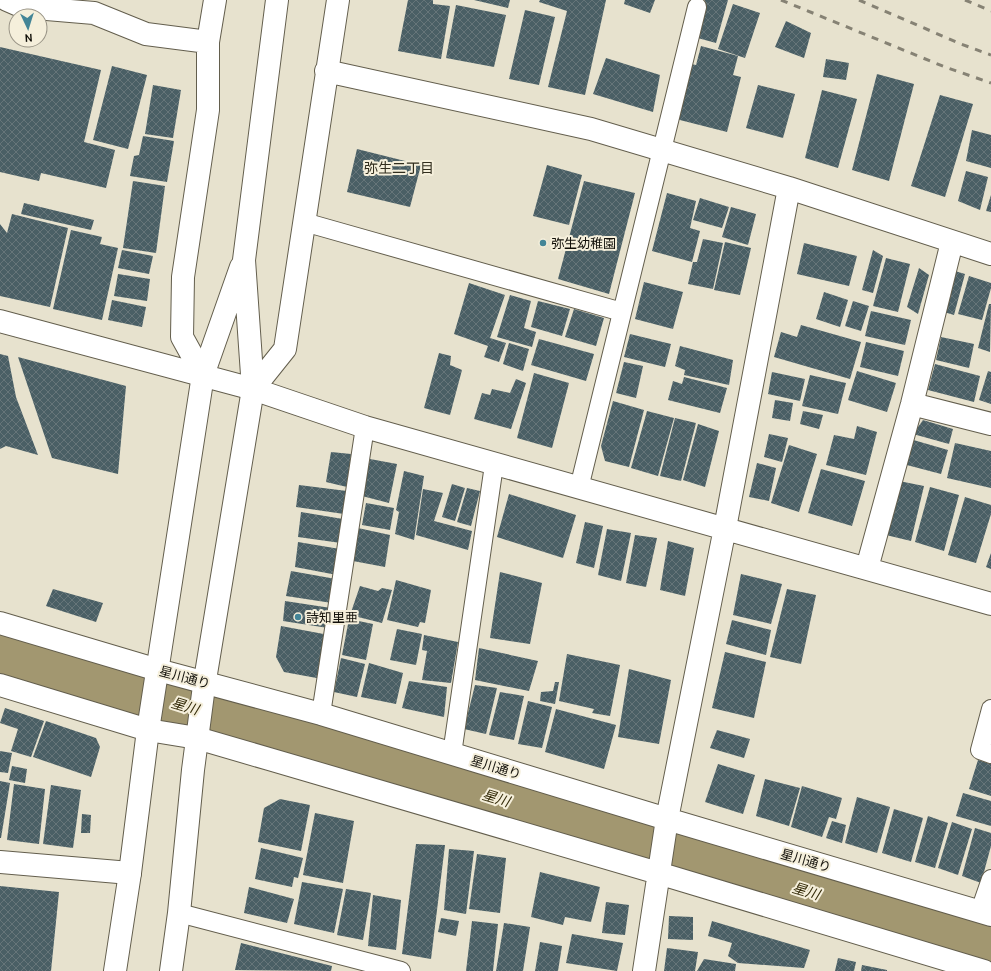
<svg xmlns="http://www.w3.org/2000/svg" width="991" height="971" viewBox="0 0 991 971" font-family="Cabin,'Noto Sans JP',sans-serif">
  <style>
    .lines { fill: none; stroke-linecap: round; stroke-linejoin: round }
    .river { stroke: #a29770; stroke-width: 60 }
    .building { fill: url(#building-cross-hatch) }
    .service-casing { stroke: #635e4d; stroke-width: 20 }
    .minor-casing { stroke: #635e4d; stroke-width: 24 }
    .tertiary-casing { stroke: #635e4d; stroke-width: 24 }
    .service { stroke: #fff; stroke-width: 18 }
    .minor { stroke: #fff; stroke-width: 22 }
    .tertiary { stroke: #fff; stroke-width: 22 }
    .rail { stroke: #868274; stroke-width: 3; stroke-dasharray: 7 7; stroke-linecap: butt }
    .poi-dot { fill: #438597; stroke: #f5efdb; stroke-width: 1.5 }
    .labels { text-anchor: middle; stroke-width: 4; stroke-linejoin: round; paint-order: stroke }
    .poi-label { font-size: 13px; fill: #110f09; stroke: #f5efdb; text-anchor: start }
    .street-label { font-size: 13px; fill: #110f09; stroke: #f5efdb }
    .neighbourhood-label { font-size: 14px; fill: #312d1d; stroke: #f5efdb }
    .water-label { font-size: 14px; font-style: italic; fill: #342b09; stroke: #f5efdb }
  </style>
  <defs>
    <pattern id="building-cross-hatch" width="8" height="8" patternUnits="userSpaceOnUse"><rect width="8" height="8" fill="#4a5f65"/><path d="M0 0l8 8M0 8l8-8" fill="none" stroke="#667579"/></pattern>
  </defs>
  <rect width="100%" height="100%" fill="#e7e2ce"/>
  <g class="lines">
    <path class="river" d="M0,651L991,946"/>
  </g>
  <path class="building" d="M408,0H433V4L450,6L441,59L398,51Z
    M474,0H510L508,8Z
    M540,0H606L585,95L548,87L567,11L539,2Z
    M625,0H655L650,13L624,4Z
    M705,0H728L716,43L694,37Z
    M733,4L760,13L745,58L718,49Z
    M456,5L506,15L494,67L446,58Z
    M525,10L555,17L539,85L509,79Z
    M786,21L811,33L804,58L775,47Z
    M701,46L738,56L733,75L741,77L727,132L676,119L691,64L696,65Z
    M0,47L101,70L84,142L115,150L106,188L41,173L39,181L0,172Z
    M606,58L660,75L653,112L593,94Z
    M826,59L849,63L846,80L823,77Z
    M112,66L147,75L128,149L93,140Z
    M877,74L914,84L889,181L852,170Z
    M153,85L181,90L173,138L145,134Z
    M758,85L795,94L783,138L746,128Z
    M822,90L857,99L838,168L805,158Z
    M940,95L973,104L945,197L911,186Z
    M972,130L991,135V168L966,161Z
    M143,136L174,141L167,182L130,176L134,156L139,155Z
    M357,149L421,165L410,207L347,192Z
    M547,165L582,175L569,225L533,216Z
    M966,171L988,177L980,210L958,201Z
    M133,181L165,186L156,253L123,248Z
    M584,181L635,193L609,294L558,279Z
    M667,193L696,201L690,228L700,231L692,262L652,251Z
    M991,195V212L986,211Z
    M700,198L729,207L722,228L693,220Z
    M24,203L94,220L91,230L21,214Z
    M731,207L756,214L748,245L722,237Z
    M12,214L68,228L50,307L0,296V224L7,233Z
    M71,230L102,237L100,244L118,248L102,320L53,309Z
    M703,239L723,243L713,289L688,284L693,262H697Z
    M725,242L751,248L740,295L714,290Z
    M804,243L857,256L849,286L797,274Z
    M122,250L153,256L149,274L118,268Z
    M873,250L883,256L873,293L862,290Z
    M886,258L910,264L898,312L873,306Z
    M919,268L929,275L918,314L907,307Z
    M955,271L965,274L954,315L944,312Z
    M118,274L150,279L147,301L114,296Z
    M969,276L991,283V288L982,320L958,314Z
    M644,282L683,292L673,329L635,319Z
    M469,283L505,295L490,338L506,343L499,362L484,357L488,346L454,334Z
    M824,292L848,300L840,327L816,319Z
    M510,295L531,301L524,328L536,332L532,347L497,337Z
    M112,300L146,307L142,327L108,320Z
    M538,301L570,309L562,336L531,327Z
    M853,301L869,306L861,331L845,326Z
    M989,304H991L990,352L978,348Z
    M574,309L604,318L596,346L565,337Z
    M871,311L911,320L905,345L865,336Z
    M801,325L861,342L850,379L774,357L781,332L797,337Z
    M630,334L671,344L665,367L624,357Z
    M941,337L974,344L969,368L936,360Z
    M539,339L594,354L586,381L531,365Z
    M866,342L904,351L898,376L860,367Z
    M509,343L529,349L523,371L503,364Z
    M680,346L733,360L729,385L684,375L685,370L675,366Z
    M439,353L451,356L450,365L462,370L450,415L424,408Z
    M0,354L8,356L16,397L38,455L6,446L0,449Z
    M18,357L126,386L118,474L52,458Z
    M624,362L643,366L636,398L616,393Z
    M935,364L980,376L974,402L928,390Z
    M857,371L896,383L887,412L848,400Z
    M988,371L991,372V404L979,400Z
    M772,372L805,379L800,401L768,394Z
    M534,373L569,383L552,448L517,438Z
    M810,375L846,383L838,414L802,406Z
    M684,377L727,388L720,413L668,400L673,381L682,384Z
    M516,379L526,383L511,429L474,419L482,393L490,395L492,389L510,393Z
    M775,400L793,403L790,421L772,418Z
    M613,401L644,410L629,467L605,461L601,446Z
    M647,411L674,418L658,476L631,468Z
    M803,411L823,415L819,429L800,424Z
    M675,418L696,423L681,481L660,476Z
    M923,420L953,429L949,444L913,434Z
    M698,424L719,431L705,487L683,480Z
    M857,426L877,432L866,475L826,465L834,435L854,439Z
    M769,434L788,438L782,462L764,457Z
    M910,439L948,450L941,474L903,464Z
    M955,443L991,451V488L947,478Z
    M789,445L817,454L799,512L771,503Z
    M331,452L351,454L347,487L326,482Z
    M370,459L397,464L389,503L362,496Z
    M757,463L776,468L769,501L749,497Z
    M821,469L865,481L852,526L808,513Z
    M404,471L424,476L414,540L395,534L399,512L396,510Z
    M899,481L924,486L911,541L886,535Z
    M452,484L465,488L455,521L442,517Z
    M299,485L347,491L344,514L296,507Z
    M930,487L959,495L944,551L915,542Z
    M467,488L480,491L471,526L457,522Z
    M423,489L443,493L434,521L472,531L468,550L416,535Z
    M509,494L576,515L563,558L497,537Z
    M965,497L991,505V514L976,563L948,555Z
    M366,503L394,508L390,530L362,525Z
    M301,512L343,519L341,543L298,537Z
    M585,522L603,526L594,568L576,563Z
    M358,528L390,535L385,567L353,561Z
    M607,529L631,533L621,581L598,575Z
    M635,535L657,538L646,587L626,583Z
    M668,541L694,548L685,596L660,590Z
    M298,542L340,549L337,575L295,567Z
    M991,553V569L986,567Z
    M291,571L336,579L332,603L286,596Z
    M500,572L542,583L530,644L490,638Z
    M741,574L782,584L771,624L733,615Z
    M396,580L431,590L425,623L420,622L418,627L387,620Z
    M360,586L378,591L382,588L392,590L382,623L350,615Z
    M53,589L103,603L96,622L46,606Z
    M787,589L816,595L801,664L770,657Z
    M285,601L331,608L328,628L283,621Z
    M349,619L373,624L366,660L342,655Z
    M732,620L771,630L766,655L726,644Z
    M281,626L329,635L322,679L284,672L276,657Z
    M397,629L422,634L416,665L390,660Z
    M424,635L458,642L451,683L422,680L427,651L422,650Z
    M479,648L538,661L529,691L475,680Z
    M725,652L766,662L754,718L712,708Z
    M567,654L620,665L610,716L592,713L594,709L559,701Z
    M341,658L365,664L357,697L334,692Z
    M369,663L403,673L396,704L361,697Z
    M629,669L671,680L659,744L618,737Z
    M409,681L447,687L444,717L402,708Z
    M555,682H559L555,704L540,701L541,692L553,691Z
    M475,685L497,688L486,734L464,729Z
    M500,692L524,696L514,740L489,735Z
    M528,701L552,707L542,748L518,744Z
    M5,708L44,721L31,757L11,751L18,729L0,723Z
    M556,709L616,725L604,769L545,752Z
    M46,721L96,738L100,747L91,777L33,757Z
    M717,730L750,739L744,758L710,748Z
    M0,751L12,753L8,773L0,772Z
    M978,760L991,764V796L969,789Z
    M718,764L755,775L743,814L705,802Z
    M12,766L27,769L25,783L9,780Z
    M765,779L800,788L789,826L756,816Z
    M0,781L10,783L1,838H0Z
    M14,784L45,789L39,844L7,840Z
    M51,785L81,790L73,848L43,844Z
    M802,786L842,798L836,819L829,817L822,837L791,827Z
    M963,793L991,801V826L956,816Z
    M857,797L890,807L877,853L845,843Z
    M280,799L310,805L301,851L258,842L264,808Z
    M894,809L923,818L911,862L882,853Z
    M315,813L354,821L343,883L303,875Z
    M82,814L91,815L90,833H81Z
    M928,816L948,823L935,868L915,862Z
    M832,821L846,825L842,843L826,838Z
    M952,822L972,829L958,875L938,868Z
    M975,828L991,833V846L981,883L962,876Z
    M416,844L445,845L431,959L402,954Z
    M261,848L303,858L298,878L294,877L292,887L255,879Z
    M449,849L474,851L466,914L444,910Z
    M477,854L506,858L500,913L469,909Z
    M540,872L600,887L591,922L565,917L563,925L531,917Z
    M302,882L343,889L334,933L294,924Z
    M0,886L59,892L51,971H0Z
    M249,887L294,899L287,923L244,913Z
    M346,889L371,893L363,940L337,935Z
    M373,895L401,900L396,950L368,946Z
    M606,902L629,905L625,935L602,933Z
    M669,916L693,917V940L668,939Z
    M441,918L459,921L456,936L438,932Z
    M472,921L498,924L493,971H466Z
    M712,921L810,950L804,968L738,963L728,956L732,943L708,936Z
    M504,923L530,927L523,971H496Z
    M572,934L623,943L617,971L566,963Z
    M540,942L562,946L558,971H535Z
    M241,943L332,966L331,971L235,970Z
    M667,948L698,952L695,971H664Z
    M838,958L856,962L854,971H835Z
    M704,959L736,964L735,971H697Z
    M862,965L887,970V971H861Z"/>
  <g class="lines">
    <defs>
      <path id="service" d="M304,222L622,312
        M579,488L697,7
        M991,709L980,750L991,754
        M321,714L365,427
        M452,754L494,465
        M980,911L991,879
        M179,913L401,971"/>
      <path id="minor" d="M7,0L23,7L94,13L146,34L208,42
        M326,71L591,129L789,188L991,254
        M0,321L253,389L365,427L991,604
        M203,375L182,337L183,277L208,110V42L215,0
        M253,389L285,349L338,0
        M912,404L991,424
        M867,568L912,404L952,242
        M0,623L158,670L321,714L667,819L991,915
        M0,685L148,730L197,738L269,759L658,873L984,971
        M0,862L130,873
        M644,971L667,819L725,528L789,188"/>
      <path id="tertiary" d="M115,971L130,873L148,730L203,375L241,267
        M171,971L179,913L193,770L204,686L253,389L244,260L277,0"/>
    </defs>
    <use href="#service" class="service-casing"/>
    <use href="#minor" class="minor-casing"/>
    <use href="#tertiary" class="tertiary-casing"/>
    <use href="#service" class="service"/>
    <use href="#minor" class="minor"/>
    <use href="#tertiary" class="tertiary"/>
    <path class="rail" d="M781,0L945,67L991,83
      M859,0L961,44L991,55
      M965,0L991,11"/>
  </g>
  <g class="poi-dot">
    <circle cx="543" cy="243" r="4"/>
    <circle cx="298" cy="617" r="4"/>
  </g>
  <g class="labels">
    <g class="poi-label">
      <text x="551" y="248">弥生幼稚園</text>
      <text x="306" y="622">詩知里亜</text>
    </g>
    <g class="street-label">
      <text transform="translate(185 677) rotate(15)" y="5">星川通り</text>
      <text transform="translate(496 767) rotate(17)" y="5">星川通り</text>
      <text transform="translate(806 860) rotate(16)" y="5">星川通り</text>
    </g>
    <g class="neighbourhood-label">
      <text x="399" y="173">弥生二丁目</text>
    </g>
    <g class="water-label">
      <text transform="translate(185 706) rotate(17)" y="5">星川</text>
      <text transform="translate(496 798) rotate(17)" y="5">星川</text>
      <text transform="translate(806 891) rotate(17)" y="5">星川</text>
    </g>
  </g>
  <g transform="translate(28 28) rotate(176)"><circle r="19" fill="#f5efdb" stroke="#9a9587"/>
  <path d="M0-3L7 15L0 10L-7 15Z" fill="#438597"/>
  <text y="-6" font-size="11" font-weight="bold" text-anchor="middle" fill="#110f09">N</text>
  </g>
</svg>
